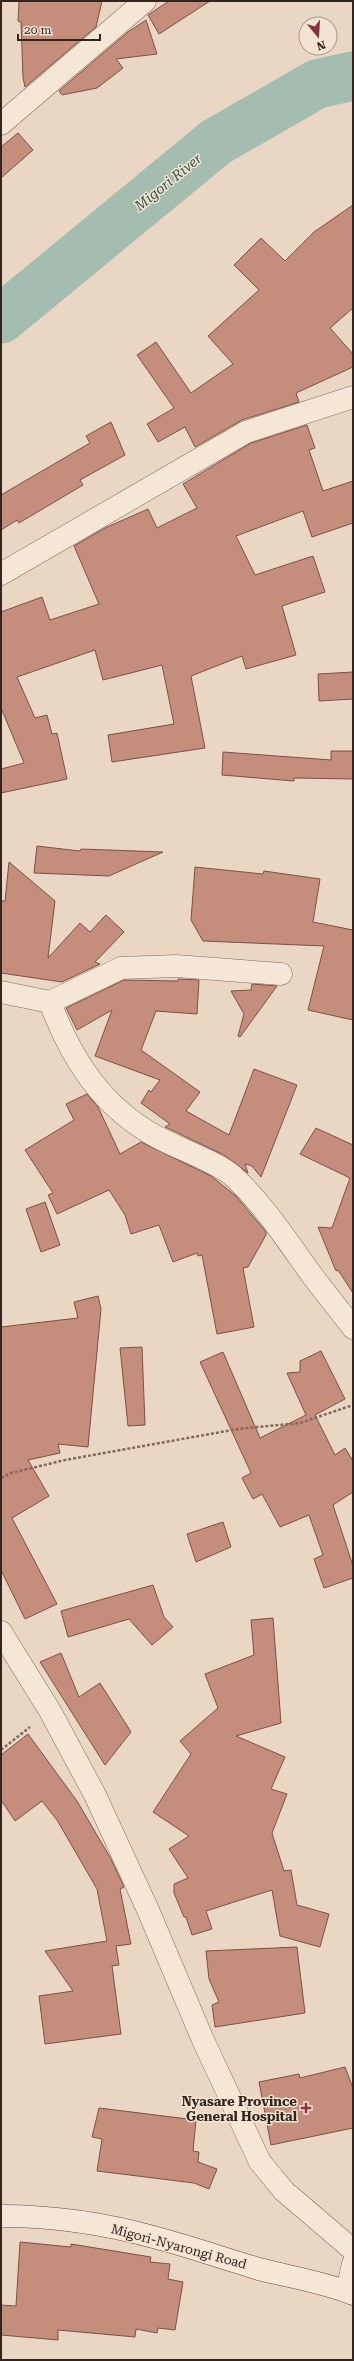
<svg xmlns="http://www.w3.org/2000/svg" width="354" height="2361" viewBox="0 0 354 2361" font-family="'Roboto Serif',serif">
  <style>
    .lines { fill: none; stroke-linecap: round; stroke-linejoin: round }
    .river { stroke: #a5bdb1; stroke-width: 49 }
    .building { fill: #c48d7c; stroke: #7f5044 }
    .street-casing { stroke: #82695c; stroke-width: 23 }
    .secondary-casing { stroke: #644b3f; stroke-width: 23 }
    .path { stroke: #82695c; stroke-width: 2.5; stroke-dasharray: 3 2; stroke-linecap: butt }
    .street { stroke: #f5e6d5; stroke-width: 22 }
    .secondary { stroke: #f5e6d5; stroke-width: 22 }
    .poi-dot { fill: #8b3142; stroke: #f2e3d2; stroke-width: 1.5 }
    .labels { text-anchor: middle; stroke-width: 3; stroke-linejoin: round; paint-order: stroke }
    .poi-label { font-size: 13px; font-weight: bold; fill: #33251e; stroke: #f2e3d2; text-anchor: end }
    .street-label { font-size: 13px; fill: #33251e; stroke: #f2e3d2 }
    .water-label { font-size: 14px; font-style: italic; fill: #2f5249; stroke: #f2e3d2 }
  </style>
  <rect width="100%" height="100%" fill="#e9d7c3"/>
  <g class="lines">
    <path class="river" d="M1,319L216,142L317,84L353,76"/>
  </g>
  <path class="building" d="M19,1H102L96,27L25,87L23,78L21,22L18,21Z
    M169,1H210L159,34L148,15Z
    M146,20L157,54L116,59L123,68L97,88L62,95L59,91L128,32Z
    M18,133L33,150L1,178V147Z
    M353,205V308L330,328L353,354V367L296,393L299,402L242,420L195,447L185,427L158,442L147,424L174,408L137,355L156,342L191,393L233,364L208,336L259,290L234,265L261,238L285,261L314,232Z
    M111,422L125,455L80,480L83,485L19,523L17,520L1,530V495L90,443L86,436Z
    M307,425L315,448L309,450L323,491L353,481V523L312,537L303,511L236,536L255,575L313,556L325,592L282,606L296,655L246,669L242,656L191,676L205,748L112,762L108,735L174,724L162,665L103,680L95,650L17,677L35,718L47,715L52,734L57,733L67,779L1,793V769L24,763L1,708V612L42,597L50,620L99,604L74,546L105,528L148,509L157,528L197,508L183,484L251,443Z
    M353,672V699L319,701L318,674Z
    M331,751H353V779L294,778V781L222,775L223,752L331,760Z
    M37,846L80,851L81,849L163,852L109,876L34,873Z
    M9,862L55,901L48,958L80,923L90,932L106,915L124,932L95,962L100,964L62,982L1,973V901H5Z
    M195,867L263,874L264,871L320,879L313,922L353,930V1020L308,1010L324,946L203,941L191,920Z
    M178,979L199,980L197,1014L156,1011L141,1050L200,1092L186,1111L229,1135L254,1069L297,1085L261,1177L252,1166L245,1164L248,1173L224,1155L165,1127L170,1124L141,1103L149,1090L151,1092L160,1080L95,1056L112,1010L77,1030L66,1008L124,980L178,981Z
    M252,984L277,986L240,1037L238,1036L244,1014L231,991L251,990Z
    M87,1094L98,1107L120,1154L141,1142L211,1176L236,1196L266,1232V1235L248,1267L243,1268L254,1327L217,1334L202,1255L198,1256L197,1253L173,1262L159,1225L131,1234L125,1215L109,1190L57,1214L48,1195L53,1193L25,1150L74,1120L66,1104Z
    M316,1128L353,1145V1293L338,1270L336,1271L318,1227L332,1228L350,1178L300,1154Z
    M45,1202L60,1245L41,1252L26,1209Z
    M98,1296L101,1309L88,1447L58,1444L60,1453L28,1460L49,1496L12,1518L57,1604L25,1619L1,1570V1327L78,1318L74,1302Z
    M142,1347L145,1425L128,1426L120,1348Z
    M321,1351L345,1399L315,1415L335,1455L345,1448L353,1461V1492L333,1505L353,1566V1578L324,1588L314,1559L323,1555L309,1515L280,1527L262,1494L253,1499L242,1478L251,1473L200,1362L223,1352L260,1438L306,1415L287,1373L300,1372V1361Z
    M223,1522L231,1547L196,1562L187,1534Z
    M153,1585L164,1617L173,1627L152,1645L129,1619L68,1637L61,1611Z
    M273,1618L281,1723L236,1736L285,1757L271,1789L287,1794L272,1833L284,1871L291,1870L297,1905L329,1914L320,1947L280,1936L272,1890L206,1911L212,1929L192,1935L186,1917H184L174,1893V1884L188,1878L169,1849L189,1836L153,1812L191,1754L180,1741L218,1708L205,1674L254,1655L251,1620Z
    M61,1653L79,1697L100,1683L131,1732L105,1765L40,1662Z
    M28,1734L77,1801L111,1859L124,1887L120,1889L131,1944L116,1946L119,1965L112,1966L121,2034L45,2044L39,1996L73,1991L45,1951L107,1941L97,1889L57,1820L42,1801L15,1821L1,1800V1755Z
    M297,1947L305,2013L215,2027L212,2005L219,2002L209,1979L206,1951Z
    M345,2067L353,2088V2128L271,2145L259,2082L299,2074L300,2078Z
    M99,2108L196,2120L193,2151L199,2152L198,2162L217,2169L209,2189L194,2183L97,2171L102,2139L92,2137Z
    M20,2242L71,2247V2244L151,2257L150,2262L170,2264L168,2279L183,2282L175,2330L158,2328L157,2333L136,2329L135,2337L58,2330V2340L1,2335V2305L16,2306Z"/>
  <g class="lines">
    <defs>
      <path id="street" d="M1,124L145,1
        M1,574L246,432L353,397
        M1,992L50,1002C71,1059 102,1107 157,1137C177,1148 217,1162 233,1176C265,1206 288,1242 314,1278C327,1295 340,1311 353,1328
        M50,1002L121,968L176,966L281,974
        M1,1632L50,1711L95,1795L148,1910L203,2040L260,2162L284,2191L353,2250
        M347,2291L353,2264"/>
      <path id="secondary" d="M1,2216C53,2216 107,2224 157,2238C191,2247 225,2259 259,2269C290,2277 323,2282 353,2294"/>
    </defs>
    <use href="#street" class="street-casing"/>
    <use href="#secondary" class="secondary-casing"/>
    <path class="path" d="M1,1478L11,1473L65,1460L238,1429L300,1423L353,1405
      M1,1750L30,1727"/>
    <use href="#street" class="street"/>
    <use href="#secondary" class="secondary"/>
  </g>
  <path class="poi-dot" d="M304 2102h4v4h4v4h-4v4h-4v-4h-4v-4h4z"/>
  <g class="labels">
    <g class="poi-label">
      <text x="297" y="2106">Nyasare Province<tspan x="297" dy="15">General Hospital</tspan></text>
    </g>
    <g class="street-label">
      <text transform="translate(179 2246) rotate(15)" y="5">Migori-Nyarongi Road</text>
    </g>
    <g class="water-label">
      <text transform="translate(168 182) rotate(-39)" y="5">Migori River</text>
    </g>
  </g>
  <rect width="354" height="2361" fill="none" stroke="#33251e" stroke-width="4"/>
  <g transform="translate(318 36) rotate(162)"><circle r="19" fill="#f2e3d2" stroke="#a6978a"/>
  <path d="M0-3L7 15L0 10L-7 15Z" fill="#8b3142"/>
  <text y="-6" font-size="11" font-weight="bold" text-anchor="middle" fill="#33251e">N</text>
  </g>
  <path d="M18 34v6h82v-6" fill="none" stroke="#33251e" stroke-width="2"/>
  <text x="24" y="34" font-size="12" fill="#33251e" stroke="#f2e3d2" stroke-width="3" paint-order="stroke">20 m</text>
</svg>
